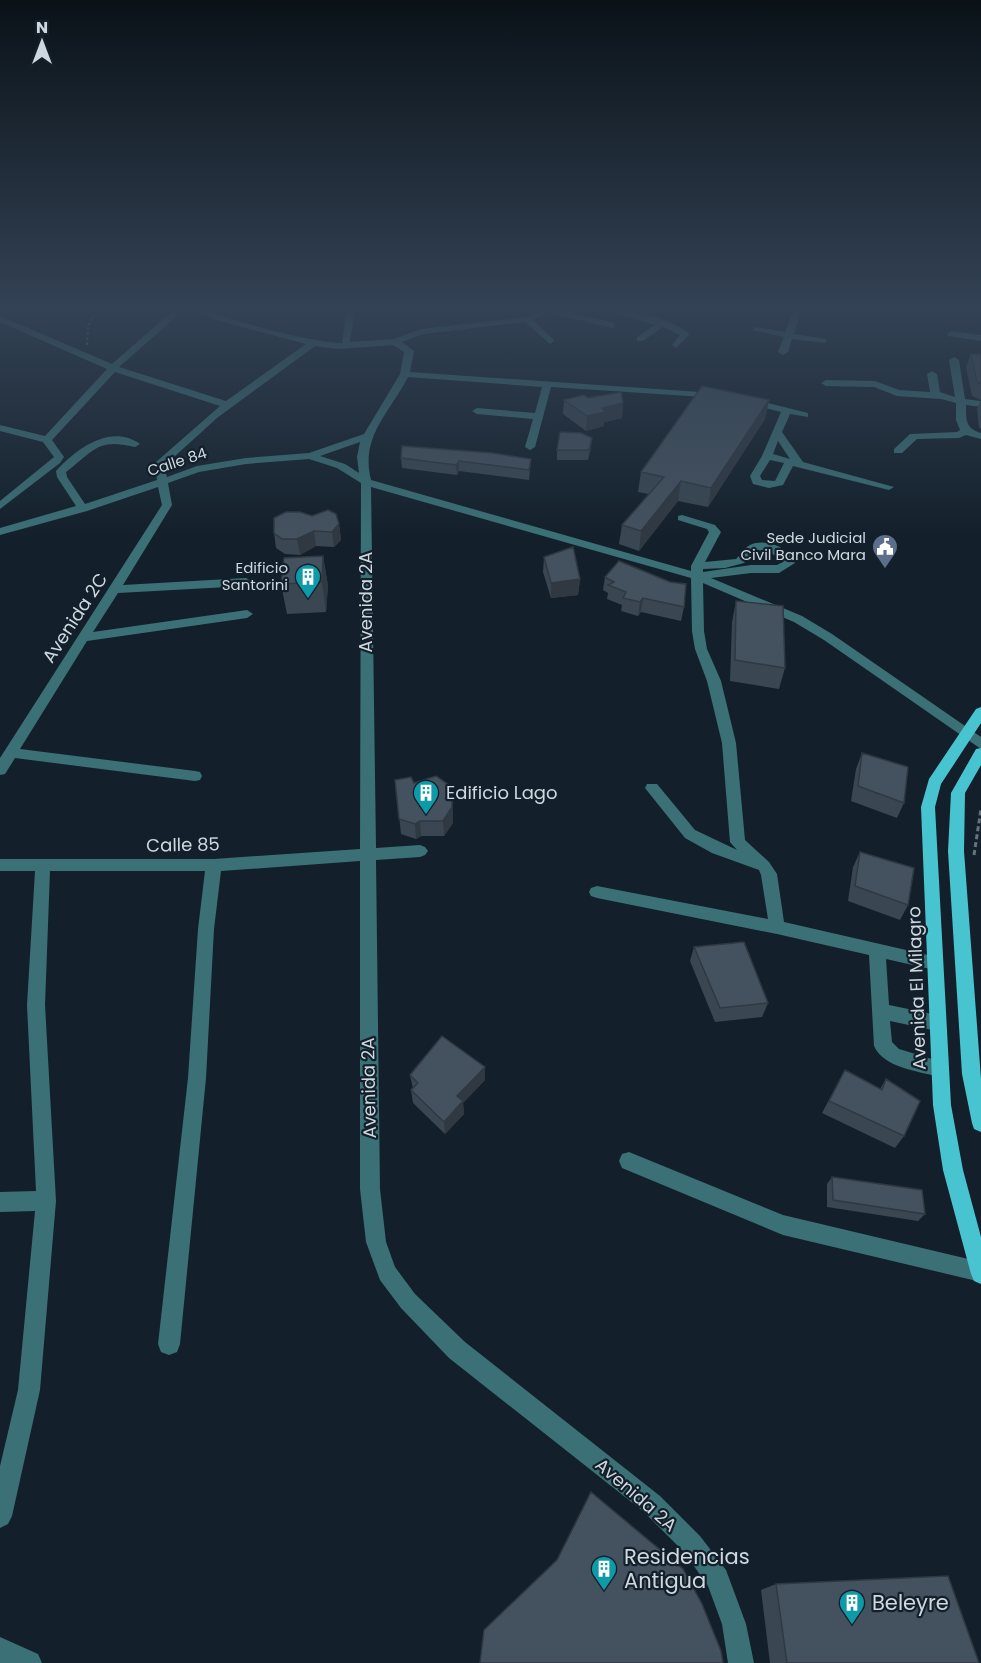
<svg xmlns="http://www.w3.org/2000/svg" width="981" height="1663" viewBox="0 0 981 1663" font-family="Poppins,sans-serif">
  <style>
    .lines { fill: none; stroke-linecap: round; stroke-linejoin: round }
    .path-far1 { stroke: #67737c; stroke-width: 2; stroke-dasharray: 3 2; stroke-linecap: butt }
    .path { stroke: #67737c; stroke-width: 3; stroke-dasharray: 5 3; stroke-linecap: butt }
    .minor { fill: #3b7176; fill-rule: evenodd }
    .major { fill: #48c4d0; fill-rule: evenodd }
    .wall { fill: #3a4752 }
    .shaded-wall { fill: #303942 }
    .building { fill: #44525f; stroke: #303942; stroke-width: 1.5 }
    .labels { text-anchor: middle; stroke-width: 4.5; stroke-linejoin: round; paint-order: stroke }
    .far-street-label { font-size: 15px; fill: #cfd8df; stroke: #13202b }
    .far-poi-label { font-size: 15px; fill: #cfd8df; stroke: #13202b; text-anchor: end }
    .street-label { font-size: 18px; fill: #cfd8df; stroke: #13202b }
    .poi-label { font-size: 18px; fill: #cfd8df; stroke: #13202b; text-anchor: start }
    .near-poi-label { font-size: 21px; fill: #cfd8df; stroke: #13202b; text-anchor: start }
  </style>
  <rect width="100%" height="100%" fill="#13202b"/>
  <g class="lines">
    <path class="path-far1" d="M87,345L88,326L99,306"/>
    <path class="path" d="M974,855L981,809"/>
    <path class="minor" d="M178,306C199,306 204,311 223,316C260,328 300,339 338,343H342L346,314L350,311L354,314L350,342L394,339L421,329L525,317L553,306H565L559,310L615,323V327L612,328L550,313L533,320L553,339L554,341L550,344L525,322L423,334L402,342L414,351L410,372L715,393L718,394V398L551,387L535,447L530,450L525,447L533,419L477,414L472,411L477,408L535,413L542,387L408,377C389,414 360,436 371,480L691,571V566L709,532L707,529L678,520V516L682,515L715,525L721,532L705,562L736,559C741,555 744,548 750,545C766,538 788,547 795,563L779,573H751L711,578L802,616L832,634L981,737V749L824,640L794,622L703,583L704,631L707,649L721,681L736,743L745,840L769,862L777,874L784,922L941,958L943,963L941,968L935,970L886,959L889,1005L937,1015L943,1018L946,1023L943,1028L937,1031L890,1021L892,1042L899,1049L945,1063L948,1069L945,1075L939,1077C918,1071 884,1068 874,1046L869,955L777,934L597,898L591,896L589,892L591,888L597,886L768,919L761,875L759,870L712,853L685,838L645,788L647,784H657L695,830L737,850L730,842L722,743L707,681L695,649L692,631L691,578L371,487L376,848L420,845L425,847L428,851L425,855L420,857L376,860L380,1189L386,1242L395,1267L415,1294L465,1342L660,1496L700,1536L726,1570L746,1624L754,1663H728L722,1624L708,1586L684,1552L644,1512L449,1358L401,1308L380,1280L366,1242L360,1189V861L221,871L214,929L206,1078L180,1344L177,1352L169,1355L161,1352L158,1344L188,1078L198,929L205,871H50L45,1005L56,1201L40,1390L12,1516L8,1524L0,1528V1466L18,1390L35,1211L0,1212V1192L36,1191L27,1005L35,871H0V859H214L360,849L361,483L337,468L309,459L246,464L199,472L168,483L172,505L123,585L246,578L252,582L246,586L118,593L93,632L247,610L253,614L247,618L87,641L20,749L195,771L200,772L202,776L200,780L195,781L15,758L5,774L0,775V758L162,505L158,487L87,511L0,535V528L76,506L57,477L56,471C76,449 111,423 140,444L135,447C97,438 95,450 66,472L67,477L85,504L157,480L155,463L220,406L115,372L52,440L64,457L60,463L0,509V501L54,457L43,442L0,431V425L45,436L107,369L0,322V316L112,364ZM186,308L216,320L306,344L226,401L119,367ZM393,345L404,352L400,374L364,434L309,453L246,458L197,466L167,477L164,466L217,418L315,346L338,349ZM360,442L357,457L359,473L345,464L320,456ZM758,550L770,552L783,562L777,565H751L703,572V569L725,568L744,563Z
      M590,306C618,306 668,316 690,334L676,348L672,345L680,335L663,327L643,341H637V337L655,325Z
      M789,306H797L800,314L794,334L826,339V343L792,339L788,352L783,355L778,352L784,337L752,330L756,327L785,332L792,314Z
      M951,331L981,335V341L948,336L947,334Z
      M954,357L959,360L965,399L981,401V407L966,405C966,419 965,428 981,433V439L966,435L959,438L917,439L902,453H894V449L910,434L957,432L960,430L956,420V403L941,399L897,396L874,387L826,386L821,383L826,380L875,381L899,390L930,392L927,374L932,371L937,374L940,392L955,397L949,360Z
      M748,398L808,413V417L790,414L782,432L803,462L894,487L889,490L793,466L783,485L769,488L753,484L750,476L762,456L781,412L745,403L743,401ZM778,441L790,459L773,454ZM770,460L784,463L775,481L762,480L760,476Z
      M629,1152L783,1215L981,1262V1282L783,1235L622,1168L619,1161L622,1154Z
      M0,1637L38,1654L42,1663H0Z"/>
    <path class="major" d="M981,707V723L941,784L935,807L951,1105L963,1170L981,1237V1284L974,1281L971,1274L943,1170L933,1105L921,807L929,779L976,709Z
      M981,748V765L965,793L964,851L981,1079V1132L974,1129L972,1123L962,1074L948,851L951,793L976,749Z"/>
  </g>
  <path class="wall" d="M971,354L981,355V428H979L977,409L981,400L972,396L966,367Z
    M588,398L623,403L622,418L604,422V426L586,431L563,414L564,400Z
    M769,400L765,419L708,507L678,501L639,551L619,544L622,525L649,494L638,492L641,472Z
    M591,448L588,460H557V450Z
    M401,458L531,459L530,469L529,480L459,471L457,475L402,468Z
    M339,524L341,540L334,547L316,546L300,555L285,554L276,548L274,533Z
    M323,556L328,586L326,612L287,614L281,584Z
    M544,557L580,579L578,595L551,598L543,572Z
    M605,577L684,607L681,621L641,612L638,616L621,611L622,605L607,599L608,593L603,590Z
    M736,601L785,668L779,689L730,681L732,622Z
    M862,753L904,803L897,818L851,801L856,769Z
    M395,780L414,783L452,794L453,823L444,836H421L416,839L401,834Z
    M860,852L908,905L900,920L848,901L853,867Z
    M694,947L768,1003L762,1017L715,1022L690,961Z
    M845,1070L880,1089L886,1079L904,1136L895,1148L822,1113Z
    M410,1075L485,1080L463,1103L464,1114L445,1134L413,1103L411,1090L413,1089Z
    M832,1177L925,1214L918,1221L827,1207V1184Z
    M776,1584L979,1663H770L761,1590Z"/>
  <path class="shaded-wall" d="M769,400L765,419L708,507L711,488Z
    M623,403L622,418L604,422V426L586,431L587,416L602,408Z
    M592,438L591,448L588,460L589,450Z
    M459,461V471L457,475L456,465Z
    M681,481L678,501L639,551L641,531Z
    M339,524L341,540L334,547L332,532Z
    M314,531L316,546L300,555L297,539Z
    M323,556L328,586L326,612L322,582Z
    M580,579L578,595L551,598V583Z
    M643,598L641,612L638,616L640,602Z
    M452,794L453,823L444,836L443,821Z
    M420,821L421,836L416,839L415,824Z
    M485,1067V1080L463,1103L464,1114L445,1134L444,1122L457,1096Z"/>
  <path class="building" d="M971,354L981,355V384L977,382Z
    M702,386L769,400L711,488L681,481L641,531L622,525L664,477L641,472Z
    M621,392L623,403L602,408L605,412L587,416L564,400L584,395L588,398Z
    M560,432L581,433L592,438L589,450H557Z
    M402,446L492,453L531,459L529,470L459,461L456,465L401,458Z
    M328,510L336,514L339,524L332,532L314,531L297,539H282L274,533V518L286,512H300L312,516Z
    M573,547L580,579L551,583L544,557Z
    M323,556L322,582L281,584L284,558Z
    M619,561L670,582L686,584L684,607L643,598L640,602L623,598L626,592L608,585L614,582L605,577Z
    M736,601L783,606L785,668L735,660Z
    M862,753L908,767L904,803L858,786Z
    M436,776L449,785L452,794V807L443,821H420L415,824L399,819L395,780L411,777L414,783Z
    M860,852L914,868L908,905L855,886Z
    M744,942L768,1003L720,1008L694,947Z
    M442,1036L485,1067L457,1096L463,1101L444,1122L411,1090L418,1083L410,1075Z
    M845,1070L882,1090L886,1079L920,1101L904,1136L829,1101Z
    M832,1177L922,1190L925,1214L833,1200Z
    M591,1492L683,1569L702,1604L721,1651L723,1663H480L484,1630L557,1560Z
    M948,1576L979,1663H787L776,1584Z"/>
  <linearGradient id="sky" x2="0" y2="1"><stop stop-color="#0a1218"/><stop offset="0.57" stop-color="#334255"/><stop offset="1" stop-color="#334255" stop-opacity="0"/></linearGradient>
  <rect width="981" height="539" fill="url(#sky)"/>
  <defs>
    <symbol id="civic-pin" viewBox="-11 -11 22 30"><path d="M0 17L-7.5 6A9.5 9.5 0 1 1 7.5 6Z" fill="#5c6f8a" stroke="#13202b"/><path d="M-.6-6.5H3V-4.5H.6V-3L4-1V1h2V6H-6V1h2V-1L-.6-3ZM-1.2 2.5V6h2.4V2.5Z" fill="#fff"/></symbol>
    <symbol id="building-pin" viewBox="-11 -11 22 30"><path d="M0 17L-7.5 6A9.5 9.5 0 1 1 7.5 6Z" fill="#0f9aa8" stroke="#13202b"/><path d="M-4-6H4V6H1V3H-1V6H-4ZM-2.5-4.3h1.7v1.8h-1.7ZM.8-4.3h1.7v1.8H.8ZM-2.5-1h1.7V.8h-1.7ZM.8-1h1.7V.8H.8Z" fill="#fff"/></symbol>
  </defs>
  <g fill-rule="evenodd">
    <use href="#civic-pin" x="870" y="532" width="30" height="40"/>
    <use href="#building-pin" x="293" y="562" width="30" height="40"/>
    <use href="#building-pin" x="411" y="778" width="30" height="40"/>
    <use href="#building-pin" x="589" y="1554" width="30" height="40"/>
    <use href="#building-pin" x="837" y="1588" width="30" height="40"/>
  </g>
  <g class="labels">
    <g class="far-street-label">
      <text transform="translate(177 462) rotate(-18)" y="5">Calle 84</text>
    </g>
    <g class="far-poi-label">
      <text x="866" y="543">Sede Judicial<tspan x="866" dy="17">Civil Banco Mara</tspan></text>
      <text x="288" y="573">Edificio<tspan x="288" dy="17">Santorini</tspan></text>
    </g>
    <g class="street-label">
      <text transform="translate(366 602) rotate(-90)" y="6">Avenida 2A</text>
      <text transform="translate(75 618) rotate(-57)" y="6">Avenida 2C</text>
      <text transform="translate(183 845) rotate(-1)" y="6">Calle 85</text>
      <text transform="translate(917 988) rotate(-92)" y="6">Avenida El Milagro</text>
      <text transform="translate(369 1088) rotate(-91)" y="6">Avenida 2A</text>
      <text transform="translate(636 1495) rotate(41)" y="6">Avenida 2A</text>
    </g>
    <g class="poi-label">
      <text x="446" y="799">Edificio Lago</text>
    </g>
    <g class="near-poi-label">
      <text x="624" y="1564">Residencias<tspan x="624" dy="24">Antigua</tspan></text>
      <text x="872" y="1610">Beleyre</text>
    </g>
  </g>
  <g transform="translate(42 42)" stroke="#13202b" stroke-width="4.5" paint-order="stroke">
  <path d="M0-4.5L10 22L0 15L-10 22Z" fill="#cfd8df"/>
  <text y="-9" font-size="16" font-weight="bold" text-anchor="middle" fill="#cfd8df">N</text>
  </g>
</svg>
